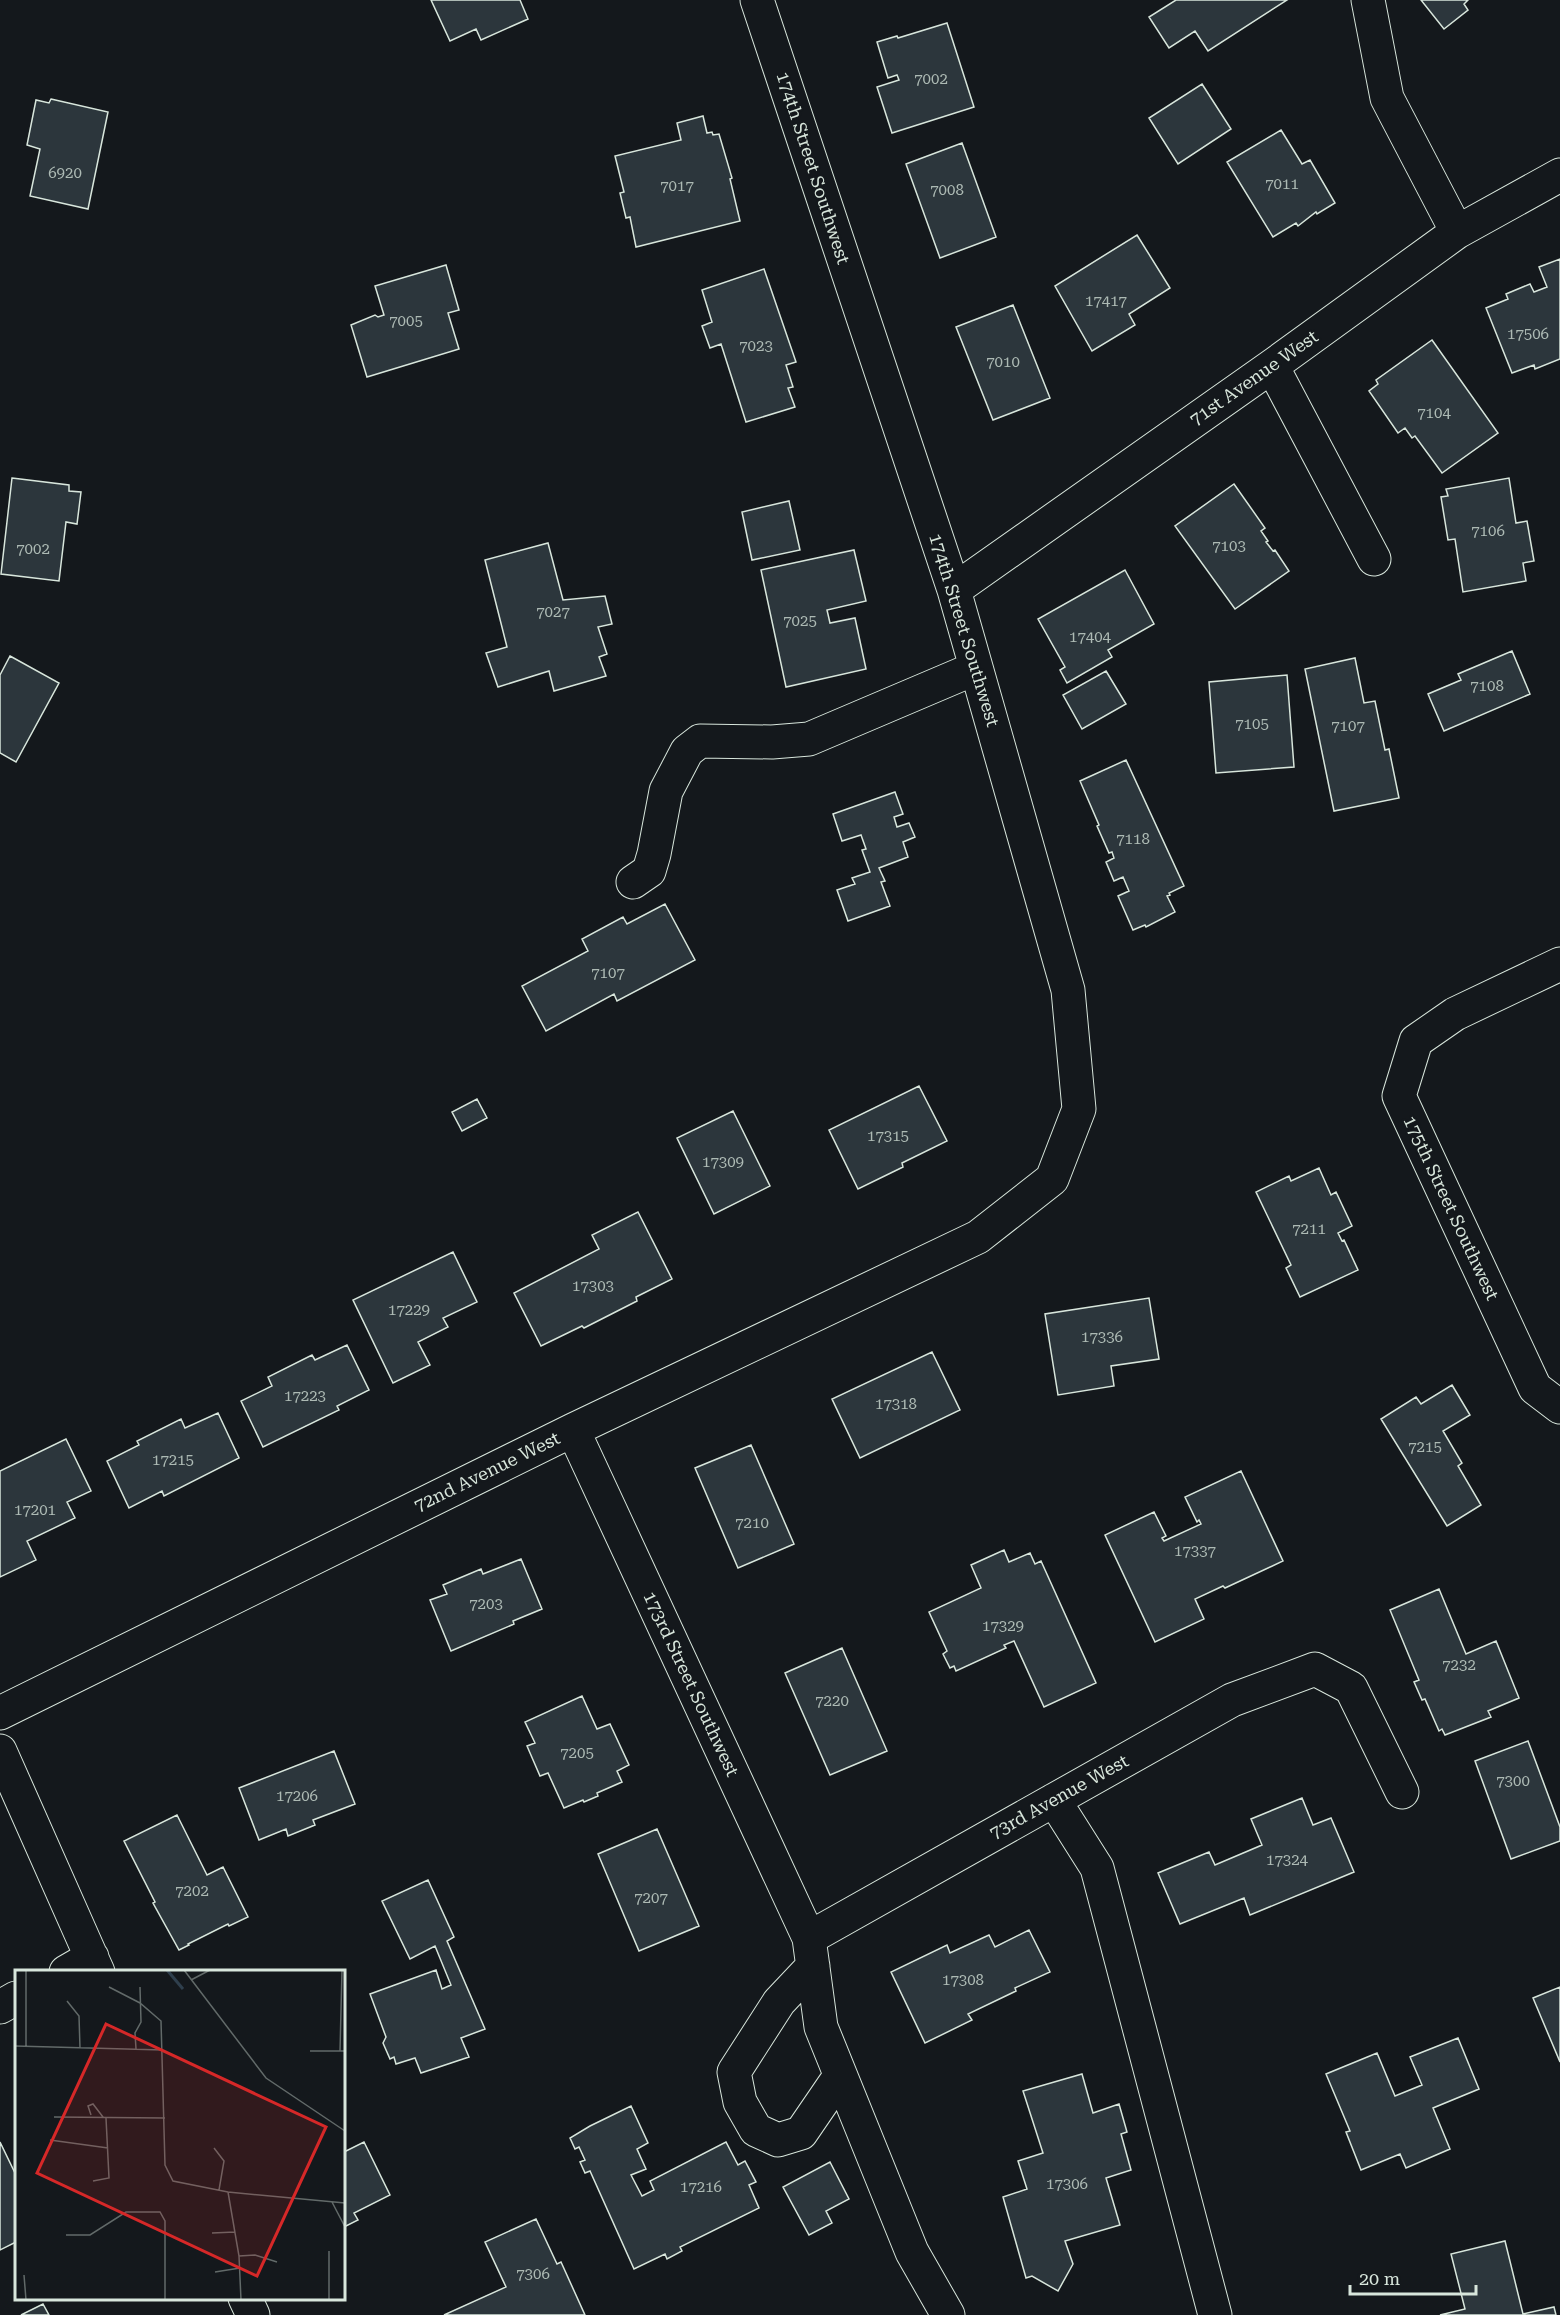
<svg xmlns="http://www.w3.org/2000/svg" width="1560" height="2315" viewBox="0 0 1560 2315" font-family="'Roboto Serif',serif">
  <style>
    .building { fill: #2c363c; stroke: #d8e6dc; stroke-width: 1.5 }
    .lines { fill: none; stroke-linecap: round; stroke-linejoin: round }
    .minor-casing { stroke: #d8e6dc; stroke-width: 35 }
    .minor { stroke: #14181c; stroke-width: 33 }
    .labels { text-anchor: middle; stroke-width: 4.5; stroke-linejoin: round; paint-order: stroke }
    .number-label { font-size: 15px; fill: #adbab4 }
    .street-label { font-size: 18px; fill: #d8e6dc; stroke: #14181c }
    .inset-river { fill: none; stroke: #2f3f4d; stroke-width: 3 }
    .inset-road { fill: none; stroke: #626a69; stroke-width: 1.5 }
    .view { fill: #d62828; fill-opacity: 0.15; stroke: #d62828; stroke-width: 3 }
    .inset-edge { fill: none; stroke: #d8e6dc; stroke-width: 3 }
  </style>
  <rect width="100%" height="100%" fill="#14181c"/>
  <path class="building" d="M431,0H520L528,19L481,40L476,29L450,41Z
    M1176,0H1287L1208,51L1195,31L1169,48L1149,17Z
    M1421,0H1468L1464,4L1468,10L1444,29Z
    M947,23L974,107L892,133L877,87L899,80L897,75L888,78L877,42L897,36L898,38Z
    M1202,84L1231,129L1178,164L1149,118Z
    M51,99L108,112L88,209L30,196L40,149L27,145L36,100L49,103Z
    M703,116L707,133L712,132L713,135L719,134L732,178L730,179L740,221L636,247L630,217L626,218L620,193L624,192L615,156L681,140L677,123Z
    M1281,130L1302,164L1310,160L1335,203L1317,214L1316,212L1298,226L1296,223L1273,237L1227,162Z
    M962,143L996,237L940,258L906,164Z
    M1137,235L1170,288L1129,314L1135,325L1092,351L1055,286Z
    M1560,259V359L1535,369L1534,365L1512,373L1486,308L1508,299L1506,294L1530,284L1534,292L1547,287L1539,267Z
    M446,265L459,310L448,313L459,349L367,377L351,325L375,315L378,317L384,315L375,286Z
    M764,269L796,362L786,365L793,387L788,388L795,407L746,422L721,344L710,348L702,326L712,322L702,290Z
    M1013,305L1050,398L993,420L956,327Z
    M1432,340L1498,433L1442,473L1415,436L1412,438L1405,428L1398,433L1369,391L1378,384L1376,380Z
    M12,478L69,485V491L81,492L77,524L66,522L59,581L1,574Z
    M1509,478L1516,523L1527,521L1534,561L1523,563L1526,581L1463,592L1455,539L1448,540L1441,497L1448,496L1446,489Z
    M1234,484L1265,528L1261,531L1268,541L1266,542L1273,551L1275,550L1289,571L1235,609L1175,526Z
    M789,501L800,550L752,560L742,512Z
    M548,543L563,600L605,596L612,624L598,627L607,654L599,657L606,676L554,691L549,671L498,687L486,653L507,647L485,560Z
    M854,550L866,601L827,610L830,623L855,618L866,669L786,687L761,570Z
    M1125,570L1154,624L1108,650L1112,657L1067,683L1060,670L1065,667L1038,619Z
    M1512,651L1530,694L1444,731L1428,694L1461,680L1458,674Z
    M10,656L59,683L16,762L0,753V675Z
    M1355,658L1364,703L1375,701L1385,750L1389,749L1399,798L1334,811L1305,669Z
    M1106,671L1126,704L1082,729L1063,695Z
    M1287,675L1294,767L1216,773L1209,682Z
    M1126,760L1184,886L1169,893L1170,895L1167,896L1175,912L1146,927L1145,925L1133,930L1118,896L1129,891L1123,877L1114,881L1106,862L1114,858L1112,852L1109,853L1097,826L1099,825L1080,781Z
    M895,792L903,814L894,817L897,827L909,823L915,837L903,842L908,857L879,868L885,881L881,882L890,906L848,921L837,890L855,884L852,878L870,872L862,850L866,849L861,835L842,841L833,814Z
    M665,904L695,960L617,1001L614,994L546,1031L522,986L588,951L582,939L623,917L627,924Z
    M919,1086L947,1141L902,1163L903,1167L858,1189L829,1130Z
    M477,1099L487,1118L462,1131L452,1112Z
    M733,1111L770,1186L714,1214L677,1138Z
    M1319,1168L1331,1195L1336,1192L1352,1226L1338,1233L1342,1241L1344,1240L1358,1270L1300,1297L1286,1268L1291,1265L1256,1192L1289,1176L1291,1181Z
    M638,1212L672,1279L636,1297L637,1301L584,1328L582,1326L541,1346L514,1293L599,1249L592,1235Z
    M453,1252L477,1302L443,1318L448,1327L418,1342L430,1365L393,1383L353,1300Z
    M1149,1298L1159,1359L1111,1366L1114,1386L1058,1395L1045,1314Z
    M347,1345L369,1390L337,1406L339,1410L263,1447L241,1401L272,1386L268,1377L312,1355L315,1360Z
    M932,1352L960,1410L860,1458L832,1399Z
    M1452,1385L1470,1415L1443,1431L1462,1463L1458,1466L1481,1505L1447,1526L1381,1419L1416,1397L1421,1404Z
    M218,1413L239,1458L164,1496L162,1491L129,1508L107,1461L139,1445L137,1441L181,1419L185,1428Z
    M66,1439L91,1491L67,1502L75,1518L27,1541L36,1560L0,1577V1471Z
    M751,1445L794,1544L738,1568L695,1468Z
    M1241,1471L1283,1561L1225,1588L1223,1586L1195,1599L1204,1619L1155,1642L1105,1535L1154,1512L1166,1536L1162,1538L1164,1541L1201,1524L1199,1520L1197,1522L1185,1497Z
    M1004,1550L1009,1562L1030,1553L1035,1564L1041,1561L1096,1683L1044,1707L1014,1641L1004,1645L1006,1648L956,1671L954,1666L950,1668L943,1654L947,1651L929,1612L981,1588L971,1565Z
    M521,1559L542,1609L513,1621L514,1624L451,1651L430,1600L447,1594L443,1585L481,1569L483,1574Z
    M1439,1589L1466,1654L1496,1641L1519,1698L1488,1711L1491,1717L1445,1735L1442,1729L1439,1731L1425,1699L1422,1700L1414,1682L1419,1680L1390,1610Z
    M842,1648L887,1751L830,1775L785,1673Z
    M582,1696L597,1729L610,1724L629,1765L617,1771L622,1782L597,1793L598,1796L584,1802L583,1800L564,1808L548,1773L540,1776L527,1746L535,1743L525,1722Z
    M1528,1741L1560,1827V1841L1511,1859L1475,1761Z
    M334,1751L355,1804L313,1820L315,1825L288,1836L286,1829L259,1840L239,1788Z
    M1302,1798L1313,1825L1331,1818L1354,1872L1250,1915L1244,1898L1180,1924L1158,1873L1209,1852L1215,1865L1262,1845L1251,1819Z
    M177,1815L207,1875L223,1867L248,1917L229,1926L228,1924L188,1944L189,1945L179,1950L153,1903L155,1902L124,1841Z
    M657,1829L699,1926L639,1951L598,1854Z
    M428,1880L454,1937L447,1941L485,2029L461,2038L469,2057L421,2073L415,2058L396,2064L394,2057L390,2059L383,2043L386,2037L370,1994L436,1970L442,1989L451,1985L435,1946L410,1959L382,1901Z
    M1029,1930L1050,1972L1015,1988L1016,1991L968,2014L972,2020L925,2043L891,1972L947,1945L950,1953L989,1935L995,1947Z
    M1560,1987V2062L1533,1998Z
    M1458,2038L1479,2089L1433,2108L1450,2149L1406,2168L1400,2154L1361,2170L1346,2132L1350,2131L1326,2074L1377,2053L1395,2096L1422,2085L1410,2057Z
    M1082,2074L1093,2113L1119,2104L1127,2132L1121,2134L1131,2170L1106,2178L1120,2225L1065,2241L1073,2264L1058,2291L1032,2276L1026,2278L1003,2197L1027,2189L1018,2161L1043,2153L1023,2091Z
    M631,2106L648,2143L637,2149L646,2169L631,2175L642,2196L654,2190L650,2181L726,2142L738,2165L745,2161L756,2182L749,2185L759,2208L680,2247L682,2251L667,2259L665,2254L634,2269L590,2171L585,2173L580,2162L585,2160L579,2147L575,2149L570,2138L590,2126Z
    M0,2142L15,2173L16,2172V2242L0,2250Z
    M364,2142L390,2195L354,2213L358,2220L344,2227V2152Z
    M830,2162L849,2199L826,2211L832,2223L809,2235L783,2187Z
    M536,2219L557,2264L561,2262L585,2315H444L506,2287L485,2242Z
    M1505,2241L1523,2314L1554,2307L1556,2315H1440L1465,2309L1451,2254Z
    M43,2304L49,2315H21Z"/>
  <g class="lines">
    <defs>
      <path id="minor" d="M1368,0L1387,98L1457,232
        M1272,366L1374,559
        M954,590L1272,366L1457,232L1560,175
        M633,882L649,871L654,854L666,791L687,751L700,741L772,742L809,739L976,668
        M1560,964L1455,1014L1416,1041L1399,1096L1535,1388L1560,1407
        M573,1430L809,1938L821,2027L912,2252L948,2315
        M0,1713L573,1430L978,1237L1052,1179L1079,1109L1068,990L954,590L757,0
        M0,1751L98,1972
        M1054,1800L1097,1868L1215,2315
        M809,1938L1232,1700L1315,1669L1351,1688L1402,1792
        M813,1966L779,2002L734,2072L740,2102L756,2130L778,2140L801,2133L840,2076
        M66,1972L92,1957
        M0,2007L16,1998
        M245,2298L253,2315"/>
    </defs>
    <use href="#minor" class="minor-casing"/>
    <use href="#minor" class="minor"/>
  </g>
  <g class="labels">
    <g class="number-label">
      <text x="931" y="84">7002</text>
      <text x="65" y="178">6920</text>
      <text x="1282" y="189">7011</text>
      <text x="677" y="191">7017</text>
      <text x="947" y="195">7008</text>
      <text x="1106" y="306">17417</text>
      <text x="406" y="326">7005</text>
      <text x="1528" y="339">17506</text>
      <text x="756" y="351">7023</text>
      <text x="1003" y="367">7010</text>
      <text x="1434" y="418">7104</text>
      <text x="1488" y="536">7106</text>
      <text x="1229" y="551">7103</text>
      <text x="33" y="554">7002</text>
      <text x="553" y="617">7027</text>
      <text x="800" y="626">7025</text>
      <text x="1090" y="642">17404</text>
      <text x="1487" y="691">7108</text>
      <text x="1252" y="729">7105</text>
      <text x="1348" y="731">7107</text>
      <text x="1133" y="844">7118</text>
      <text x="608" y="978">7107</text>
      <text x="888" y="1141">17315</text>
      <text x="723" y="1167">17309</text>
      <text x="1309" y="1234">7211</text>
      <text x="593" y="1291">17303</text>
      <text x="409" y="1315">17229</text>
      <text x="1102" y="1342">17336</text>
      <text x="305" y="1401">17223</text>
      <text x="896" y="1409">17318</text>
      <text x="1425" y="1452">7215</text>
      <text x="173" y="1465">17215</text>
      <text x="35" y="1515">17201</text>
      <text x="752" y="1528">7210</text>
      <text x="1195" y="1556">17337</text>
      <text x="486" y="1609">7203</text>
      <text x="1003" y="1631">17329</text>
      <text x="1459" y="1670">7232</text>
      <text x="832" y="1706">7220</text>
      <text x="577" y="1758">7205</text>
      <text x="1513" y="1786">7300</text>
      <text x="297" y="1801">17206</text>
      <text x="1287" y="1865">17324</text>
      <text x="192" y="1896">7202</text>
      <text x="651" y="1903">7207</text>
      <text x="963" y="1985">17308</text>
      <text x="1067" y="2189">17306</text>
      <text x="701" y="2192">17216</text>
      <text x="533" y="2279">7306</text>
    </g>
    <g class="street-label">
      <text transform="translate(813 168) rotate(72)" y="6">174th Street Southwest</text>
      <text transform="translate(1254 378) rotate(-35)" y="6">71st Avenue West</text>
      <text transform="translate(964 630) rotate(73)" y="6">174th Street Southwest</text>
      <text transform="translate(1451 1208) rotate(65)" y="6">175th Street Southwest</text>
      <text transform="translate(487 1472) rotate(-26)" y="6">72nd Avenue West</text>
      <text transform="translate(691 1684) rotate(65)" y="6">173rd Street Southwest</text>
      <text transform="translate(1059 1797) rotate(-29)" y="6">73rd Avenue West</text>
    </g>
  </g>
  <g transform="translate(15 1970)">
    <rect width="330" height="330" fill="#14181c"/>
    <path class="inset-river" d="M152,0L168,19"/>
    <path class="inset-road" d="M169,0L251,108L330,161M176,10L195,0M94,17L125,33L146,51L150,195L158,211L213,222L330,233M52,31L64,46L65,78M0,76L148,80M11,77V0M121,79L120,63L126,52L125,17M295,81H330M325,81L327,0M76,145L73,136L78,134L88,147M39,147L150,148M35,170L93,178M199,178L209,191L204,220M78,211L94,208L91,148M213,222L224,286L226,330M317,232L330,257M197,263L220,262M51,265H75L111,242H145L150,251V330M224,286L240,285L262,292M200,302L225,298M9,305L11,330M314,330V281"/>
    <path class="view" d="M91,54L311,157L242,306L22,203Z"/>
    <rect width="330" height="330" class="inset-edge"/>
  </g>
  <path d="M1350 2285v9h126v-9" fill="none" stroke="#d8e6dc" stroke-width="3"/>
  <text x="1359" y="2285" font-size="18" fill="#d8e6dc" stroke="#14181c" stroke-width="4.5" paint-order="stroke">20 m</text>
</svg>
